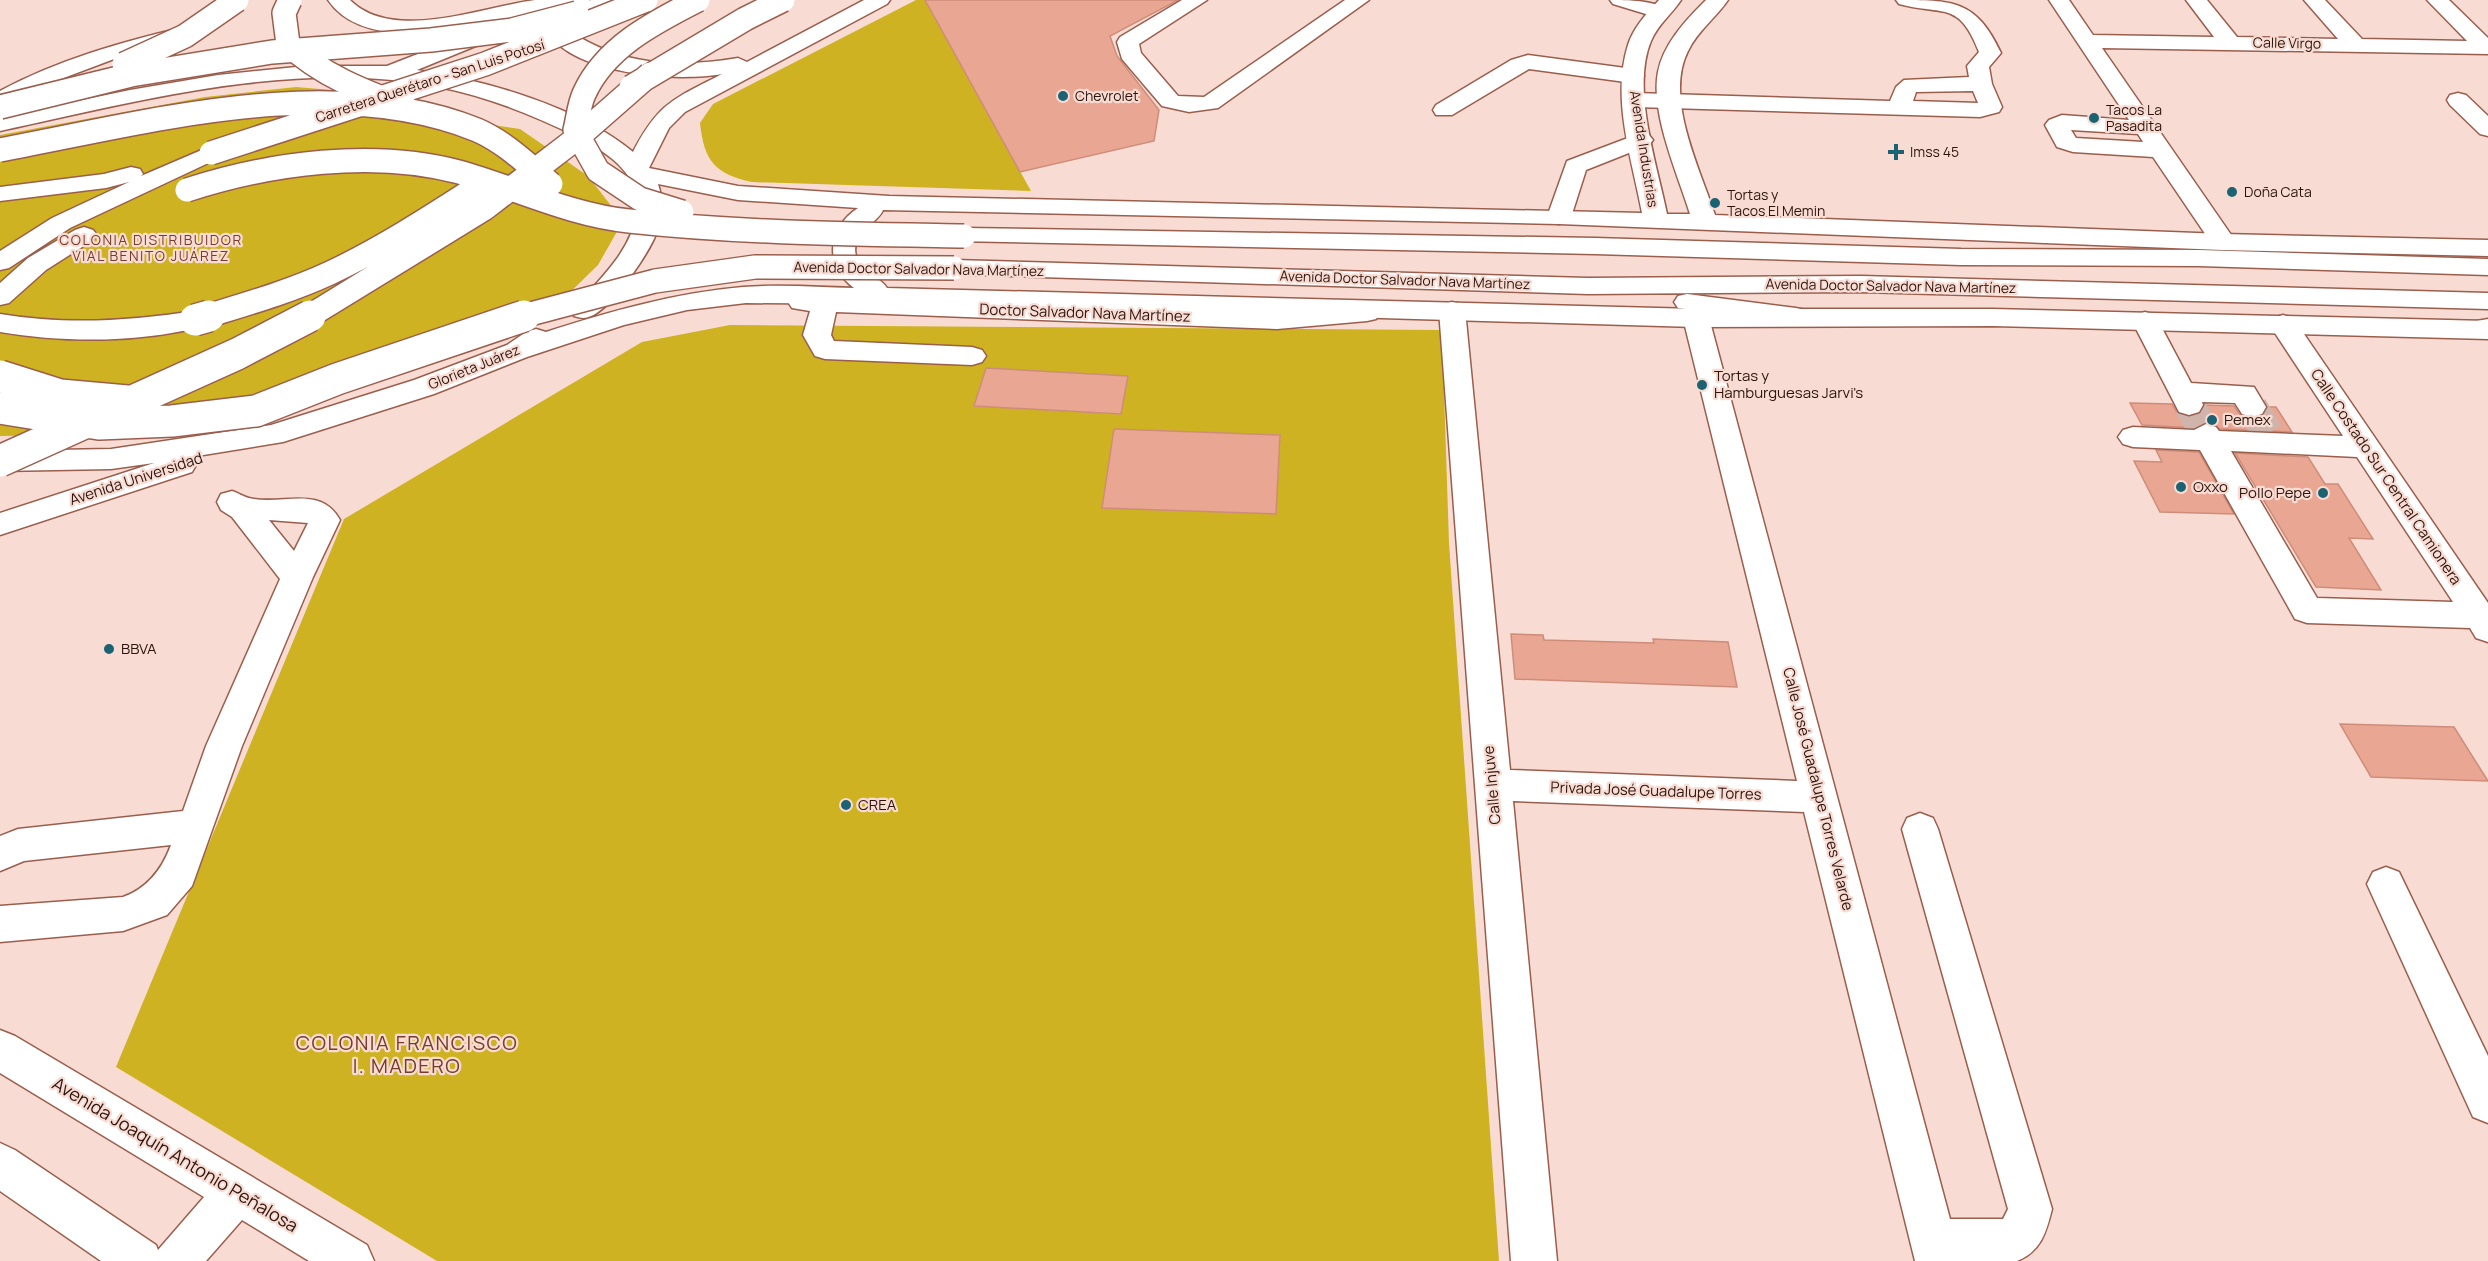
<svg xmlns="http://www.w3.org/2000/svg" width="2488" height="1261" viewBox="0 0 2488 1261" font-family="Manrope,sans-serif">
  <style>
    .green { fill: #ceb221 }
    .building { fill: #e9a692; stroke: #ce8d7a; stroke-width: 1.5 }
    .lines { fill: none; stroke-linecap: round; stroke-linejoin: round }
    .minor-tunnel { stroke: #cfb4ab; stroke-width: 31; stroke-dasharray: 31 15; stroke-linecap: butt }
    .minor-casing { stroke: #9b5e4d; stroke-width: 3 }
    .major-casing { stroke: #9b5e4d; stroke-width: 3 }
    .highway-casing { stroke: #9b5e4d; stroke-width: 3 }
    .minor { fill: #fff; fill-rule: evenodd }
    .major { fill: #fff; fill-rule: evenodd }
    .highway { fill: #fff; fill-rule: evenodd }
    .major-bridge-casing { stroke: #9b5e4d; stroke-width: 26; stroke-linecap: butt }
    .highway-bridge-far1-casing { stroke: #9b5e4d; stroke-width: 26; stroke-linecap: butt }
    .highway-bridge-casing { stroke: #9b5e4d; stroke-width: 34; stroke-linecap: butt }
    .major-bridge { stroke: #fff; stroke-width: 23 }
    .highway-bridge-far1 { stroke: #fff; stroke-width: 23 }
    .highway-bridge { stroke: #fff; stroke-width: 31 }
    .poi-dot { fill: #1b6272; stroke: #f8dcd3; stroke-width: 2 }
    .labels { text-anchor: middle; stroke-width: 4.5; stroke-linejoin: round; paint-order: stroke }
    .far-street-label { font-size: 14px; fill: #2d150d; stroke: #f8dcd3 }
    .far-poi-label { font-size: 14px; fill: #2d150d; stroke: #f8dcd3; text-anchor: start }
    .far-neighbourhood-label { font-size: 14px; letter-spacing: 1.5px; fill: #763d2c; stroke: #f8dcd3 }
    .street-label { font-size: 15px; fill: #2d150d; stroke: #f8dcd3 }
    .poi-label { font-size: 15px; fill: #2d150d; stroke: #f8dcd3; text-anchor: start }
    .near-street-label { font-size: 18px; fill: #2d150d; stroke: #f8dcd3 }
    .near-neighbourhood-label { font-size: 20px; letter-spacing: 1.5px; fill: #763d2c; stroke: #f8dcd3 }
  </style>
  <rect width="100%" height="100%" fill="#f8dcd3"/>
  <path class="green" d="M916,0H925L1031,191L752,182C715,174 704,161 700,123L713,104Z
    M296,87L390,95L426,115L520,129L588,176L623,221L598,265L556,306L124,434L0,436V135L205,97Z
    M730,325L1442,330L1449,543L1499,1261H437L116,1067L344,519L642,342Z"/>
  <path class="building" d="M925,0H1178L1110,36L1117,56L1159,110L1154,141L1020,172Z
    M986,368L1128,376L1121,414L974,406Z
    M2130,403L2172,404L2178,414L2188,417L2200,414L2205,405L2234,406L2240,415L2251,419L2263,416L2268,407H2276L2292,432L2220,429L2207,422L2194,428L2142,425Z
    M1114,429L1280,435L1276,514L1102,508Z
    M2156,450L2199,452L2234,514L2160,512L2134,461L2162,462Z
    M2235,453L2308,457L2325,484H2338L2373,539L2349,538L2381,590L2316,587Z
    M1511,634L1543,635L1544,640L1654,643L1653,639L1728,642L1737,687L1515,679Z
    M2340,724L2454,727L2488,781L2371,777Z"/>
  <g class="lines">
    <path class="minor-tunnel" d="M2189,405L2206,434
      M2252,407L2269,436"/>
    <defs>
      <path id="minor" d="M1182,0H1207L1139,44L1141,53L1178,96L1204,97L1345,0H1369L1218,108L1189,112L1162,106L1122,59L1117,42L1120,37Z
        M1610,0C1626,0 1659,0 1669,12L1666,16L1659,18L1613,4Z
        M1896,0C1954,0 1976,0 2001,53L1989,67L1992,84L2002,107L1999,112L1980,117L1635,107L1627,105L1624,100L1627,95L1635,93L1890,101L1896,87L1904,80L1969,77L1967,66L1979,52C1959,0 1944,16 1899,4ZM1973,91L1978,103L1913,101L1916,92Z
        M2049,0H2069L2093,35L2214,37L2186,0H2207L2237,37L2338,39L2304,0H2325L2362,39L2467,41L2427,0H2449L2488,38V54L2102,48L2236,242L2232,247L2223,250L2214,247L2153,157L2073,152L2057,147L2045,125L2049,120L2062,115L2129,120ZM2071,130L2138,134L2143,142L2076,138Z
        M185,27L193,28L196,33L193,38L130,53L45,85L0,107V91C58,60 121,42 185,27Z
        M1528,55L1633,69L1641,71L1644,76L1641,81L1633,83L1529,69L1452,115H1436L1433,110L1436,105L1511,60Z
        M2458,93L2466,95L2488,116V136L2480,134L2450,105L2447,100L2450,95Z
        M1641,133L1649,135L1653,140L1649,145L1586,170L1571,217L1568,222L1559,224L1550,222L1547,217L1567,161Z
        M827,288L836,290L840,295L1277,311L1367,305L1376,307L1380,313L1376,319L1367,321L1277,329L836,312L831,335L834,341L972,347L982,350L986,356L982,362L972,365L825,359L815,356L803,335L810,311L792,308L788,302L792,296L815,294L818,290Z
        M1452,302L1461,304L1465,310L1510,770L1797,781L1683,318L1686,312L1696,309L1706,312L1709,318L1950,1219H2003L2008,1209L1902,829L1907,818L1920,813L1933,818L1938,829L2052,1209C2046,1233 2041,1251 2017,1261H1915L1804,812L1513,801L1557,1261H1511L1439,310L1443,304Z
        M2145,312L2155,315L2191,383L2254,387L2266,407L2262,414L2252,417L2242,414L2235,403L2202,402L2203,405L2199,412L2189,415L2179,412L2132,321L2135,315Z
        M2283,315L2293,318L2488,603V642L2476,638L2470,628L2307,623L2295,619L2200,450L2133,447L2123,444L2118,437L2123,430L2133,427L2194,430L2206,424L2216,427L2219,431L2343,436L2269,324L2273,318ZM2231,451L2357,457L2453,602L2317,598Z
        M232,491C238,493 244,497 249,498C282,506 320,484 340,520L313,577L242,746L192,886L167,915L123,931L0,942V906L123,897C148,888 162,869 171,845L24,861L0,871V836L18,829L183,811L206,746L280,579L232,517L221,510L217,502L221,494ZM269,520L308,523L294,551Z
        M2386,867L2399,872L2488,1056V1123L2473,1117L2367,884L2373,872Z
        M0,1030L15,1036L367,1245L374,1261H309L242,1220L206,1261H101L0,1191V1143L15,1150L156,1245L158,1250L204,1197L0,1073Z"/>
      <path id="major" d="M328,0H350C393,43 482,7 535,0C553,0 572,0 590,0L573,17L570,31C621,66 679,68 738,58L747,62L864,0H890L887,4L685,112L669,128L649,168L738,186L889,196L1642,213C1632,159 1611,99 1628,45C1633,28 1647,13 1659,0H1681C1672,14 1658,24 1651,41C1631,89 1657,164 1667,214H1690C1678,175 1650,113 1658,72C1663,45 1685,21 1703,3L1706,0H1728C1716,18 1698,30 1688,51C1664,98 1700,169 1715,215L2223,234L2488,240V256L2223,250L1559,224L883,210C878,224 841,237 861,266C868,276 881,278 887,288L1696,309H1993L2488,321V339L1993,326L1696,327L888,304L746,303L687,310L624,325L527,357L434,394L283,442L191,457L196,465L192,472L0,535V513L154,463L111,469L0,471V451L111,449L271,425L414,380L507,345L526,332L536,329L546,332C611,311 675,293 743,287C780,284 818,287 854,288C824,266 827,228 858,208L738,200L658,184C663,199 663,214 658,229C651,251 612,308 591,316C585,319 580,318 574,316L570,310C574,303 580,300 586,295C608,271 633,245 637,211C641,173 606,152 576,136C533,115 486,96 439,87C298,58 139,101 0,131V117L130,90L218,75L306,66H387L492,25L500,26L503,31L500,36L417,70C485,80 579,107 633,152C659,102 674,99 722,74C678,82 577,75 549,34L550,23L559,8C498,20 370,62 328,0Z"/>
      <path id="highway" d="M591,0H619L616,4L584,17H570L567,13L570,9Z
        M211,146L219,148L223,153L219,158L70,228L9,268L0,270V251L52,218L129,182L106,188L0,201V187L104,174L131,167L140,169L143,174L141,176Z
        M84,227L93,230L97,235L93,240L46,270L9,303L0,305V283L28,258L75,230Z
        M964,228L1595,238L1961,249L2199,250L2488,259V275L2199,266L1961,265L1595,254L955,241L951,236L955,231Z
        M954,260L1588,278L1861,276L2488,293V309L1861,292L1588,294L945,274L941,268L945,262Z
        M1687,294L1796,308L1805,310L1809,316L1805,322L1796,324L1678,308L1674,302L1678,296Z
        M195,311L205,314L208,320L205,326C139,343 66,343 0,332V314C66,325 129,321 195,311Z
        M2488,319V337L2465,335L2461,329L2465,323Z"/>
    </defs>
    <use href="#minor" class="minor-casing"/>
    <use href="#major" class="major-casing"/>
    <use href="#highway" class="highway-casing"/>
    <use href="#minor" class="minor"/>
    <use href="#major" class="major"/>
    <use href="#highway" class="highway"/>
    <defs>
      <path id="major-bridge" d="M290,0L284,13L288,44C321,75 363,91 405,107"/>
      <path id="highway-bridge-far1" d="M124,64L185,36L237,0
        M631,87L745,19L783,0
        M0,107L131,75L272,52L431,40L512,30L577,13
        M0,150C149,122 331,71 477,130C505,142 528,165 551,184
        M211,153L485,64L646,0
        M187,190C270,163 374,149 459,172C516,188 570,215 629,221C740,233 852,234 964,236
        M682,212L640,199L598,171L575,130C578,118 579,105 584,94C605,47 655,22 698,0
        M204,317C246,304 289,292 330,273C381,249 429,218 477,187
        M308,317L484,209L577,138L650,74
        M519,317L655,281L755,267L954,268"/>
      <path id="highway-bridge" d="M195,320L209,316
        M0,376L60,395L127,401
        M0,408L99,424L172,421L256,411L337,379L524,316
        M0,461L237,354L310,316"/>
    </defs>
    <use href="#major-bridge" class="major-bridge-casing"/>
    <use href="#highway-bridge-far1" class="highway-bridge-far1-casing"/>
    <use href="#highway-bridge" class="highway-bridge-casing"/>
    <use href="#major-bridge" class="major-bridge"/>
    <use href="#highway-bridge-far1" class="highway-bridge-far1"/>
    <use href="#highway-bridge" class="highway-bridge"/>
  </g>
  <g class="poi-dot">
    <circle cx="1063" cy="96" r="6"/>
    <circle cx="2094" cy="118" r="6"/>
    <path d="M1893 143h6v6h6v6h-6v6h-6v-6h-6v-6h6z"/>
    <circle cx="2232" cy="192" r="6"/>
    <circle cx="1715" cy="203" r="6"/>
    <circle cx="1702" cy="385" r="6"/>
    <circle cx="2212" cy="420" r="6"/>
    <circle cx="2181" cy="487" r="6"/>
    <circle cx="2323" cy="493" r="6"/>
    <circle cx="109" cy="649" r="6"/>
    <circle cx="846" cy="805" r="6"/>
  </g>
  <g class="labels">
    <g class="far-street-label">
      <text transform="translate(2287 43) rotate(1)" y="5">Calle Virgo</text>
      <text transform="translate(430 81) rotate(-18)" y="5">Carretera Querétaro - San Luis Potosí</text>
      <text transform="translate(1644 149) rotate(81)" y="5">Avenida Industrias</text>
      <text transform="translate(919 269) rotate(1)" y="5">Avenida Doctor Salvador Nava Martínez</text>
      <text transform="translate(1405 280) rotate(2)" y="5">Avenida Doctor Salvador Nava Martínez</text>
      <text transform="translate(1891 286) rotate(1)" y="5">Avenida Doctor Salvador Nava Martínez</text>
      <text transform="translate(474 367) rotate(-22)" y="5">Glorieta Juárez</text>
    </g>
    <g class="far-poi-label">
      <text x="1075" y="101">Chevrolet</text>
      <text x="2106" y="115">Tacos La<tspan x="2106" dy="16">Pasadita</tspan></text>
      <text x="1910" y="157">Imss 45</text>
      <text x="2244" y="197">Doña Cata</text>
      <text x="1727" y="200">Tortas y<tspan x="1727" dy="16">Tacos El Memin</tspan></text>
    </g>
    <g class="far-neighbourhood-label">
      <text x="151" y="245">COLONIA DISTRIBUIDOR<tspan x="151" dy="16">VIAL BENITO JUÁREZ</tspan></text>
    </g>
    <g class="street-label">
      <text transform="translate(1085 313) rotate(2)" y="5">Doctor Salvador Nava Martínez</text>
      <text transform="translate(2386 477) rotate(56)" y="5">Calle Costado Sur Central Camionera</text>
      <text transform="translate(136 479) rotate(-18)" y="5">Avenida Universidad</text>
      <text transform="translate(1492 785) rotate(-95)" y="5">Calle Injuve</text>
      <text transform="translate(1818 789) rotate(76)" y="5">Calle José Guadalupe Torres Velarde</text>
      <text transform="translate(1656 791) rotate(2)" y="5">Privada José Guadalupe Torres</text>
    </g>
    <g class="poi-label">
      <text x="1714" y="381">Tortas y<tspan x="1714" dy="17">Hamburguesas Jarvi's</tspan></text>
      <text x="2224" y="425">Pemex</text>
      <text x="2193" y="492">Oxxo</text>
      <text x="2311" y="498" text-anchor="end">Pollo Pepe</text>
      <text x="121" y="654">BBVA</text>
      <text x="858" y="810">CREA</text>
    </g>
    <g class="near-street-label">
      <text transform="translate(175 1155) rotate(31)" y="6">Avenida Joaquín Antonio Peñalosa</text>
    </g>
    <g class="near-neighbourhood-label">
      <text x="407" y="1050">COLONIA FRANCISCO<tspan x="407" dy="23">I. MADERO</tspan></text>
    </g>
  </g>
</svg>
